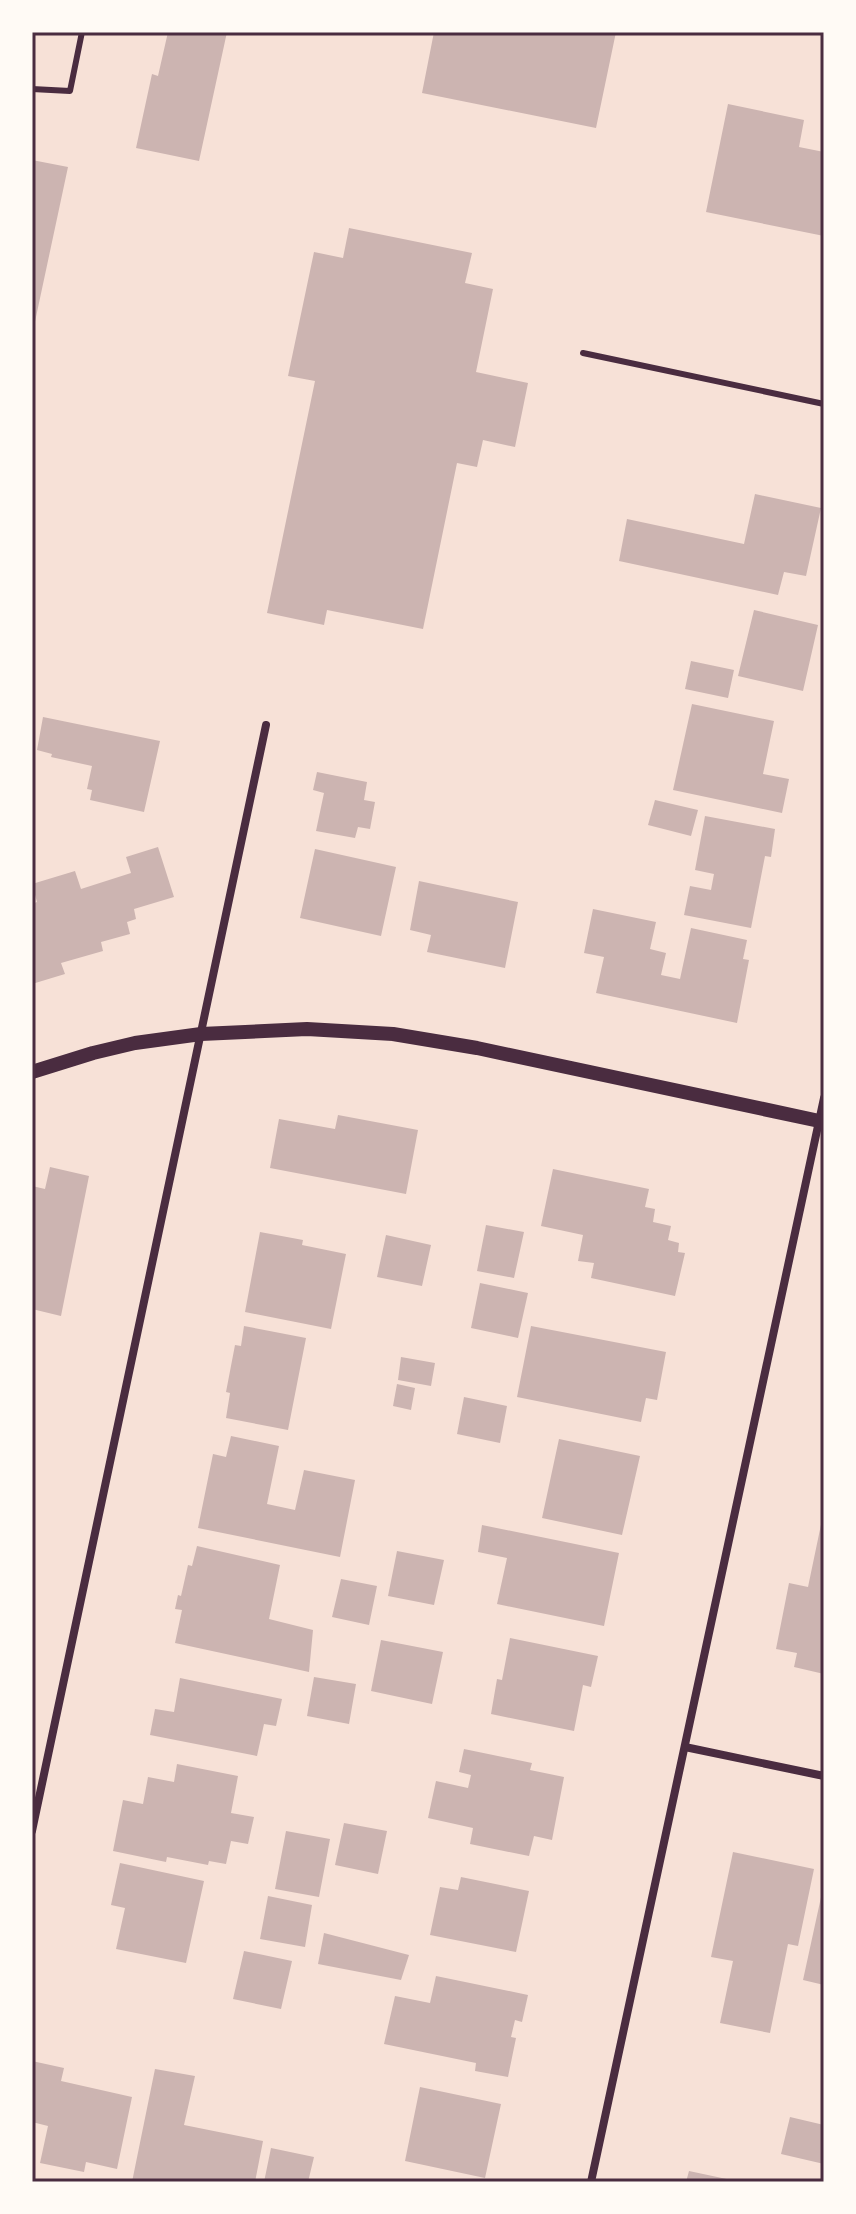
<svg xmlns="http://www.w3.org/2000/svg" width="856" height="2214" viewBox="0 0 856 2214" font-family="'Space Grotesk',sans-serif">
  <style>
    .building { fill: #ccb4b1 }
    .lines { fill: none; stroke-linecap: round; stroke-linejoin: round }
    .service { stroke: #4a2c40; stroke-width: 6 }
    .minor { stroke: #4a2c40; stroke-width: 8 }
    .tertiary { stroke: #4a2c40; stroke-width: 14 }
    .neatline { fill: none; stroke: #4a2c40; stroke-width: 3 }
  </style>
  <rect width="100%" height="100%" fill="#f7e1d7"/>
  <path class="building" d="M168,32H227L199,161L136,148L152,74L158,76Z
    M434,32H616L596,128L422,93Z
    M728,104L804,120L799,147L824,152V236L706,212Z
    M32,160L68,167L33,331H32Z
    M349,228L472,253L465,283L493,289L476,372L528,383L515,447L483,440L477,467L457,463L423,629L327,610L324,625L267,613L315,381L288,376L314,252L343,258Z
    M755,494L821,508L806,576L784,572L778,595L619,561L627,519L744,544Z
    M754,610L818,625L803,691L738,676Z
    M691,661L734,670L728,698L685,689Z
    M692,704L774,721L763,774L789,779L782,813L673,790Z
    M43,717L160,741L144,812L90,800L92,790L87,789L92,766L51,757L52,754L37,750Z
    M317,772L367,782L364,800L375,802L370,829L358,827L355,838L316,831L324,793L313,790Z
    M655,800L698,810L691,836L648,825Z
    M705,816L775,829L771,857L765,856L751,928L684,915L690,886L711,890L714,874L695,870Z
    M158,847L174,897L134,909L136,919L127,922L130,934L101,942L103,951L61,963L65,974L32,984V904L37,902L32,884L75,871L81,889L131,873L126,857Z
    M315,849L396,867L381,936L300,918Z
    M419,881L518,902L505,968L427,952L431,935L410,930Z
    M593,909L656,922L650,949L666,953L661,975L680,979L691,928L747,940L743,959L749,960L737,1023L596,993L604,957L584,953Z
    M338,1115L418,1130L406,1194L270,1168L279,1119L335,1129Z
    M50,1167L89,1176L61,1316L32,1309V1186L45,1189Z
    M553,1169L649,1189L645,1207L655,1209L653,1222L671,1226L668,1240L679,1243L678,1252L685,1253L675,1296L591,1278L594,1263L578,1261L583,1235L541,1226Z
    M486,1225L524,1232L514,1278L477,1271Z
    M260,1232L303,1240L302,1245L346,1254L331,1329L245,1312Z
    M386,1235L431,1245L422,1286L377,1277Z
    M480,1283L528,1293L518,1338L471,1328Z
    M244,1326L306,1338L288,1430L226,1418L230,1393L226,1392L235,1345L241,1346Z
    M531,1326L666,1352L657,1400L646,1398L641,1422L517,1397Z
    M401,1357L435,1363L431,1386L398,1380Z
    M397,1384L415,1388L411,1410L393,1406Z
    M464,1397L507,1406L500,1443L457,1434Z
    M231,1436L279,1446L267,1504L295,1510L304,1470L355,1480L340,1557L198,1528L213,1454L226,1457Z
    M559,1439L640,1456L622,1535L542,1518Z
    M823,1515H824V1674L794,1667L797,1653L776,1649L789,1583L808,1587Z
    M482,1525L619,1553L604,1626L497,1604L507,1558L478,1552Z
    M197,1546L280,1565L269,1619L313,1630L309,1672L175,1643L182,1610L175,1609L178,1595L181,1596L188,1565L192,1566Z
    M397,1551L444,1560L434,1605L388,1596Z
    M341,1579L377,1586L369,1625L332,1617Z
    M510,1638L598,1656L591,1687L583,1685L574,1731L491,1714L497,1679L502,1680Z
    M381,1640L443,1652L432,1704L371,1691Z
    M314,1677L356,1684L349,1724L307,1716Z
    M180,1678L282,1699L276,1726L264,1724L257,1756L150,1735L155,1709L174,1712Z
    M464,1749L532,1763L530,1770L564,1777L552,1840L534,1836L529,1856L470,1844L473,1828L428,1818L436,1781L468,1788L471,1775L459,1772Z
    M177,1764L238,1776L231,1813L254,1817L248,1844L231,1841L226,1864L209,1861L208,1865L167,1857L166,1862L113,1851L123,1800L143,1804L148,1777L174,1782Z
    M344,1823L387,1831L378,1874L335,1865Z
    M286,1831L330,1839L319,1897L275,1889Z
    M733,1852L814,1869L798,1946L788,1944L770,2033L720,2023L733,1961L711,1957Z
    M120,1863L204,1881L186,1963L116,1949L125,1908L111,1905Z
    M461,1877L529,1891L516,1952L430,1935L440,1887L458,1890Z
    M823,1888L824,1889V1985L803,1980Z
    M268,1896L312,1905L305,1947L260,1939Z
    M324,1933L409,1955L401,1980L318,1964Z
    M244,1951L292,1961L281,2009L233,1999Z
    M436,1976L528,1995L522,2022L515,2020L511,2037L516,2038L508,2077L475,2071L476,2063L384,2044L395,1996L430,2003Z
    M32,2061L64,2068L61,2081L132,2097L117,2169L86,2162L84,2172L40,2163L48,2126L32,2122Z
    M155,2069L195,2076L184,2125L263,2141L255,2182H132Z
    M420,2087L501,2104L485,2178L405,2161Z
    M790,2117L824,2125V2164L781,2154Z
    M271,2148L314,2157L308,2182H264Z
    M689,2171L736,2181V2182H686Z"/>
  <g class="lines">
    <path class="service" d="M32,89L70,91L82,32
      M583,353L824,404"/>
    <path class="minor" d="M685,1747L824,1776
      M32,1831L266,725
      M591,2182L824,1098"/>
    <path class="tertiary" d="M32,1072L93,1053L135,1043L201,1034L307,1029L393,1034L477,1048L824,1122"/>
  </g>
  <rect width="856" height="2214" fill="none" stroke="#fffaf5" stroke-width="68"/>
  <rect x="34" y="34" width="788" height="2146" class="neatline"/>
</svg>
